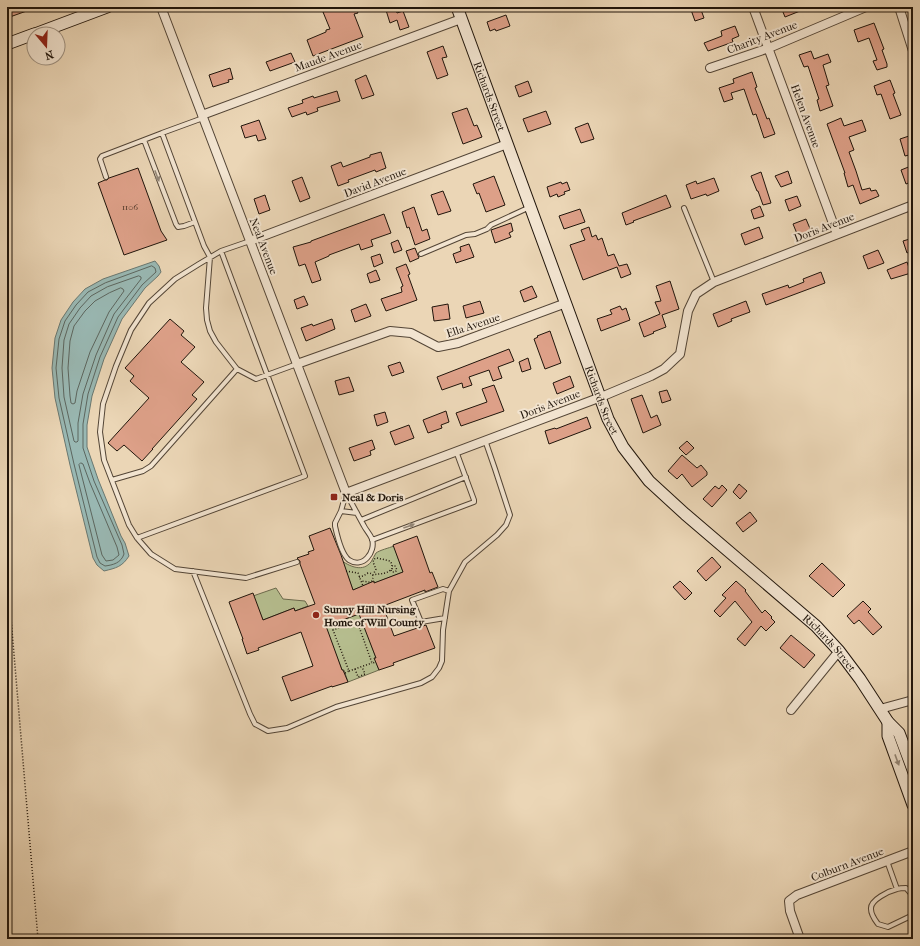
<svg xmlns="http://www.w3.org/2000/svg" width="920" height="946" viewBox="0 0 920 946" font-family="'IM FELL French Canon',serif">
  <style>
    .green { fill: #b6be8f; stroke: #6b6a4d }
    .water { fill: #99b8b3; stroke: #697770 }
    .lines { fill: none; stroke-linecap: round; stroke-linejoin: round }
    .shore { stroke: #5c665f; stroke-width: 1 }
    .building { fill: #dda088; stroke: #20150b }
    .lane-casing { stroke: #534536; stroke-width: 6 }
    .street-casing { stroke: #534536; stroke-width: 10 }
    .secondary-casing { stroke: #20150b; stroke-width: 13 }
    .path { stroke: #20150b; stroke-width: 1.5; stroke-dasharray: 1 2; stroke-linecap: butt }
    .lane { stroke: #f2e4d0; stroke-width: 4 }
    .street { stroke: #f2e4d0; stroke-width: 8 }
    .secondary { stroke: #f2e4d0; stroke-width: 11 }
    .oneway { fill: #948777 }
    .poi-dot { fill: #8f2418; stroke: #f2e4d0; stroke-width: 1.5 }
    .labels { text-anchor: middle; stroke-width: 4; stroke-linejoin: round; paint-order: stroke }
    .number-label { font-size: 9px; fill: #4f382a }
    .street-label { font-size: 11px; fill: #20150b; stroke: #f2e4d0 }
    .poi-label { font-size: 11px; font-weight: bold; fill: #20150b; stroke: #f2e4d0; text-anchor: start }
  </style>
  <rect width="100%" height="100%" fill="#ebd6b6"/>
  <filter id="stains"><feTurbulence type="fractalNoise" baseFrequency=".005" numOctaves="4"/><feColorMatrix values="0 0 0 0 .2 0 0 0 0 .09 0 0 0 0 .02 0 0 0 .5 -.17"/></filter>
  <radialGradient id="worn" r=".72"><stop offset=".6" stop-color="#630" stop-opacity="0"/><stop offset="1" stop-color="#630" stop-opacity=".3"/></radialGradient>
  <path class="green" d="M394,546L403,572L375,583L374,582L353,590L342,561C351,567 363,572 371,562C373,559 374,556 376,553C380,550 389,548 394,546Z
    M276,588L283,599L305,601L308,606L295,611L294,608L263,620L253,596Z
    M360,613L376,658L375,659L379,670L348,682L344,670H342L325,627Z"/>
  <path class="water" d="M155,261L159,266L161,272L158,276L145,288L122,319L104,359L92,396L87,425V447L98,479L121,536L125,543L129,556C122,567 116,568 104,571L97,565L93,558L70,465L55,398L52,368L55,338L61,320L73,302L85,289L103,279Z"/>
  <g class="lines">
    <path class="shore" d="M152,266L155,268L156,272L142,285L118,317L100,357L88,394L83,424V448L94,481L122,545L124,554C121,563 113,565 105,566L100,563L97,557L74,464L59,398L56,368L59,339L65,321L76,305L88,292L105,283Z
      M139,276L141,277V279L114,314L96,355L83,394L78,423V441L77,442H75L74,441L64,397L62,368L64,340L69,324L80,308L91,296L107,287Z
      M121,288L123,289L124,291L109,312L90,352L77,391L75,403L73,404L71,403L70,396L68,368L70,341L74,326L85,311L95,301L109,293Z
      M81,463L83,464L90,483L117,547L119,555L113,560L106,561L102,555L79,465Z"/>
  </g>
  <path class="building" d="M7,7H35V8L7,18Z
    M336,7H355L358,13L354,14L363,37L313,56L307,40L326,32V30L330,29L323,12Z
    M385,7H395L397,13L403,11L409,27L400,30L397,20L390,23Z
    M690,7H700L704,18L695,21Z
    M781,7H810L785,17Z
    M506,15L510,26L496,31L495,29L490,31L487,22Z
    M874,23L884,49L882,50L887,64V67L877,70L873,61L877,60L869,38L858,42L854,30Z
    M735,26L739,36L732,39L733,42L708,51L704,43L722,36L721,31Z
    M443,46L447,57L442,58L448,75L437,79L427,52Z
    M811,51L814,59L828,54L831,62L823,65L829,85L826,86L833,106L820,111L817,100L819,99L808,66L804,67L799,55Z
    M291,53L295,62L270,71L266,62Z
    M230,68L233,79L228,80L229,82L213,87L209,75Z
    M752,72L757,87L755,88L767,119L769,118L775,134L764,138L756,114L753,115L744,89L731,93L733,99L724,102L719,88L734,83L733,79Z
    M366,75L374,95L362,99L355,80Z
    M890,80L895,93L893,94L901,115L890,119L881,94L877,95L874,86Z
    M528,81L532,92L519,97L515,86Z
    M337,91L340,101L317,108L318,111L307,115L306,112L292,117L288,108L303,103L302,100L313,96L314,98Z
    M467,108L474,126L477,125L482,137L463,144L452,113Z
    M546,111L551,124L528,132L523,119Z
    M841,118L844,126L862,120L866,131L849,137L854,150L849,152L856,171L862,190L870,188L871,191L876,190L879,196L860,204L853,185L848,187L844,173H845L827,124Z
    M259,120L266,139L258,141L256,135L245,138L241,126Z
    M588,123L594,139L581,143L575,128Z
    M909,136L913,148V154L905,156L900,139Z
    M381,152L386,168L376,172L375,170L348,180L349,182L338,186L331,166L341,162L343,167L370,157V155Z
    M911,166L913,170V181L906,184L901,170Z
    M138,168L161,231L167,240L124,255L98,183L105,180H107L109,178Z
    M788,171L792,183L781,187L775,176Z
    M761,172L771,203L763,205L758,191H757L751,176Z
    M494,176L505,205L486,212L479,193L477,194L473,184Z
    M302,177L310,198L300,202L292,181Z
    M714,178L719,191L707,196L706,194L691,199L686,185L696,181L697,184Z
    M561,182L562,184L567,182L570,190L564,192L565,194L558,197L557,194L550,197L547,187Z
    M443,191L451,211L438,215L431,195Z
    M265,195L270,210L259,214L254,199Z
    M666,195L671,207L633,221L634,222L626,225L622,213Z
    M797,196L801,206L789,211L785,200Z
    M760,206L764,216L754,219L751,210Z
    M414,207L422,231L427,229L430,239L415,245L409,227L407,228L402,212Z
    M580,209L585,222L564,229L559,216Z
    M384,214L391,233L371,240L373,246L361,250L359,244L329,255V256L315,262L321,280L312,283L305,264L299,266L293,247L311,242V241Z
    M806,219L811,231L798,236L793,224Z
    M511,223L513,231L509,233L511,237L495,243L491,230Z
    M589,227L592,237L596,235L598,240L602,238L608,256L614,254L619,266L627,264L631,274L621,278L617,267L583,280L570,245L585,240L581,230Z
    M759,227L763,238L745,245L741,234Z
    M913,238V250L907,253L903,241Z
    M398,240L402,250L394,253L391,243Z
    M469,244L474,257L456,263L453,254L461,251L460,247Z
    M415,248L419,258L410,262L406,251Z
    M878,250L884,263L868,269L863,256Z
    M380,254L383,263L374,267L371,257Z
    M907,262L911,273L891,279L887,270Z
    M406,264L410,274L408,275L417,300L386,311L381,299L402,292L401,287L403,286L396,268Z
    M376,270L380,280L370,283L367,274Z
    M821,272L825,283L766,305L762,294L788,285L789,288L804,282L803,279Z
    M670,281L679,309L662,315L666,327L653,332L654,333L644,337L639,323L660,314L655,302L661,301L656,286Z
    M532,286L537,297L524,302L520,291Z
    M304,296L308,305L297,309L294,300Z
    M480,301L484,313L466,318L463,306Z
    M746,301L750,312L731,319L732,321L718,327L713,314Z
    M366,304L371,316L355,322L351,310Z
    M448,304L450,319L434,321L432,307Z
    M620,306L622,310L626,308L630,320L601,331L597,319L612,314L610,310Z
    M170,319L184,331L181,335L195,347L181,362L204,382L192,395L197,399L152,449H153L142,461L124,445L117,451L108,443L149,398L130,381L134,376L125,368Z
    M332,319L335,329L306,341L301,328L312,324L313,326Z
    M550,331L561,363L545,369L534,339L538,337L537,336Z
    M509,349L514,361L498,367L502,378L493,381L489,370L469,377L472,385L463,388L462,383L442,390L437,377Z
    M528,358L531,369L522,372L519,362Z
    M400,362L404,372L392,376L388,366Z
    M570,376L574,387L557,394L553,383Z
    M349,377L354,391L339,395L335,381Z
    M494,385L504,411L461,426L456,413L487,402L482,389Z
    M667,390L671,400L662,403L659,392Z
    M642,395L651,418L657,415L661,425L643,433L631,399Z
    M446,411L449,422L441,425L442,428L428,433L423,420Z
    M385,412L388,422L377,426L374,415Z
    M587,417L591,428L549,444L545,431L555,428L556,429Z
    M409,425L414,438L395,445L390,432Z
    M372,440L375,449L370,451L371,455L354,461L349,448Z
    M687,441L694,448L686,455L679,448Z
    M682,455L697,468L701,465L707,472V475L692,487L682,474L677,479L668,471Z
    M739,484L747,491L740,499L733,492Z
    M722,485L727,490L712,507L703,499L715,486L719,489Z
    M750,512L757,521L743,532L736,523Z
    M330,528L341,555L353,590L374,581V583L403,572L393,545L417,536L430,573L432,572L438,587L425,592V590L383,606L394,636L426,625L435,648L393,663L394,665L379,670L374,658H376L359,614L326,626L342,670H343L348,682L332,687V686L291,701L282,677L313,666L301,632L258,648L259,650L247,654L242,639H243L229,602L253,593L263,620L294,608L295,611L315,604L300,564V561L297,558L309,554L308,552L314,550L309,536Z
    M712,557L721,567L706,581L697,571Z
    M822,563L845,585L833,597L809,576Z
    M680,581L692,593L685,600L673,587Z
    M736,581L746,590L745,591L762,613L765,610L772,617L771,618L775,622L766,631L761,626L745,646L737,639L752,622L735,601L720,617L714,611L726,598L722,595Z
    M863,601L871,609L868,612L882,627L873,635L859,620L854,624L847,616Z
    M791,635L815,655L804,668L780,648Z"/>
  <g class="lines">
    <defs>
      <path id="lane" d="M144,140L176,224L178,227L184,226L195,222
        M106,177L100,159L102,156L162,133
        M684,208L714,282
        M250,241L221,251L199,264L175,279L149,303L131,330L116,366L103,404L100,432L104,460L129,525L137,538L151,554L175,569L246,578L297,562
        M421,254L466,235L475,234L487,229L491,225L530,207
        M237,369L256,379L297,364
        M112,480L143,471L151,466L237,369L216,342L210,331L207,320L206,308L210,257L204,246L162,133L203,118
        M346,493C352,504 358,515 364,526C366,530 370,534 372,539C376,552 363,569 349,560C341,554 337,535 335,526V523L341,511Z
        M341,511L357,513
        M361,520L466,477
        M137,538L305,476L221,251
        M372,540L474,502V500L456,451
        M193,571L250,714L255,724L268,731L287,728L336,707L421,683L432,677L439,668L442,661L443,630L449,591L465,562L497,535L506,525L510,515L495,469L485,440
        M445,618L421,622L412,600L443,589L449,591
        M887,861L897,889
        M913,896L906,888C903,888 900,888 897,889C889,891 870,900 871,909C871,915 875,920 878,924L888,927L913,915"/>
      <path id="street" d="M161,7L346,493L601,397L651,376L664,369L680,354L688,311L696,294L714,282L913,205
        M753,7L837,234
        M899,7L913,51
        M710,68L769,48L866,7
        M202,115L461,19
        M250,241L507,144
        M297,364L390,331L411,333L438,347L458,343L566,303
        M880,709L913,700
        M791,710L839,651
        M800,939L790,911L789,901L797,895L913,851"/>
      <g id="secondary">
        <path id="s1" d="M457,7L608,419L623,447L649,481L685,514L816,626L839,651L860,679L888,722L899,733L913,770"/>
        <path d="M35,34L107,7"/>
        <path d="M7,44L34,34"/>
        <path d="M888,722V736L913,805"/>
      </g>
    </defs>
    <use href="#lane" class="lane-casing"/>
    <use href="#street" class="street-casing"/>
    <use href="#secondary" class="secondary-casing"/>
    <path class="path" d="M377,558L390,561L392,564V569C385,575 381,573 373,575L376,569L373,562L374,559Z
      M391,570L392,572H395L397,570L395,566H392
      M7,571L38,939
      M346,571L358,573L363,586
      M359,577L363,576L368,573C373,573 374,576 372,581L369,582L361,581
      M355,669L358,677L365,674L362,667
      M349,671L372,663
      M345,673L349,671L333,630L357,621L372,663L376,662"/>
    <use href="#lane" class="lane"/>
    <use href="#street" class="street"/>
    <use href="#secondary" class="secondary"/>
  </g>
  <defs><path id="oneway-solid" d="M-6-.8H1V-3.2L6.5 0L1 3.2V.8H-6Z"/></defs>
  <g class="oneway">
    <use href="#oneway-solid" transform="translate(157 176) rotate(69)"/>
    <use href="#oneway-solid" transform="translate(409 526) rotate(-20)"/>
    <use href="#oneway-solid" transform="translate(897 760) rotate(70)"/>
  </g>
  <g class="poi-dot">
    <rect x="330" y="493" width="8" height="8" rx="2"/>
    <circle cx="316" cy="615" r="4"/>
  </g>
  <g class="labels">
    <g class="number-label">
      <text x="130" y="210">1106</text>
    </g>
    <g class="street-label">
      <text transform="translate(762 37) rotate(-21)" y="4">Charity Avenue</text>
      <text transform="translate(328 56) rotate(-20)" y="4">Maude Avenue</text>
      <text dy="4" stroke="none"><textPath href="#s1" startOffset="95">Richards Street</textPath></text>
      <text transform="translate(806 116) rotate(70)" y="4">Helen Avenue</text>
      <text transform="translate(375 182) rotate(-21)" y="4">David Avenue</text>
      <text transform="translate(824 227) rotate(-21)" y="4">Doris Avenue</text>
      <text transform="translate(264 246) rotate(69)" y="4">Neal Avenue</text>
      <text transform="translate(473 325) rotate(-18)" y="4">Ella Avenue</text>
      <text dy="4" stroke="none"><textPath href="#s1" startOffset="419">Richards Street</textPath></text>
      <text transform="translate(550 404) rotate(-21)" y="4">Doris Avenue</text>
      <text dy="4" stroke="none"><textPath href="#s1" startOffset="756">Richards Street</textPath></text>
      <text transform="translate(847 864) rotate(-21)" y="4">Colburn Avenue</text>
    </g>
    <g class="poi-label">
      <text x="342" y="501">Neal &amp; Doris</text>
      <text x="324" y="613">Sunny Hill Nursing<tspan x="324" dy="13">Home of Will County</tspan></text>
    </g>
  </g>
  <rect width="920" height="946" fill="none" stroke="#ebd6b6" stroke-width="24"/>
  <rect x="8" y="8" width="904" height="930" fill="none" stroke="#20150b" stroke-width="2"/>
  <rect x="12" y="12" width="896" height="922" fill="none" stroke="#20150b"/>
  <g transform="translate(46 46) rotate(161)"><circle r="19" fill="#f2e4d0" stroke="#9e9181"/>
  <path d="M0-3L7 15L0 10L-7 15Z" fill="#8f2418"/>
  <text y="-6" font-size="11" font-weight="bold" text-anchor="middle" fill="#20150b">N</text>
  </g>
  <rect width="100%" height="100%" filter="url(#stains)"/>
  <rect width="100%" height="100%" fill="url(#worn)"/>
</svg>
